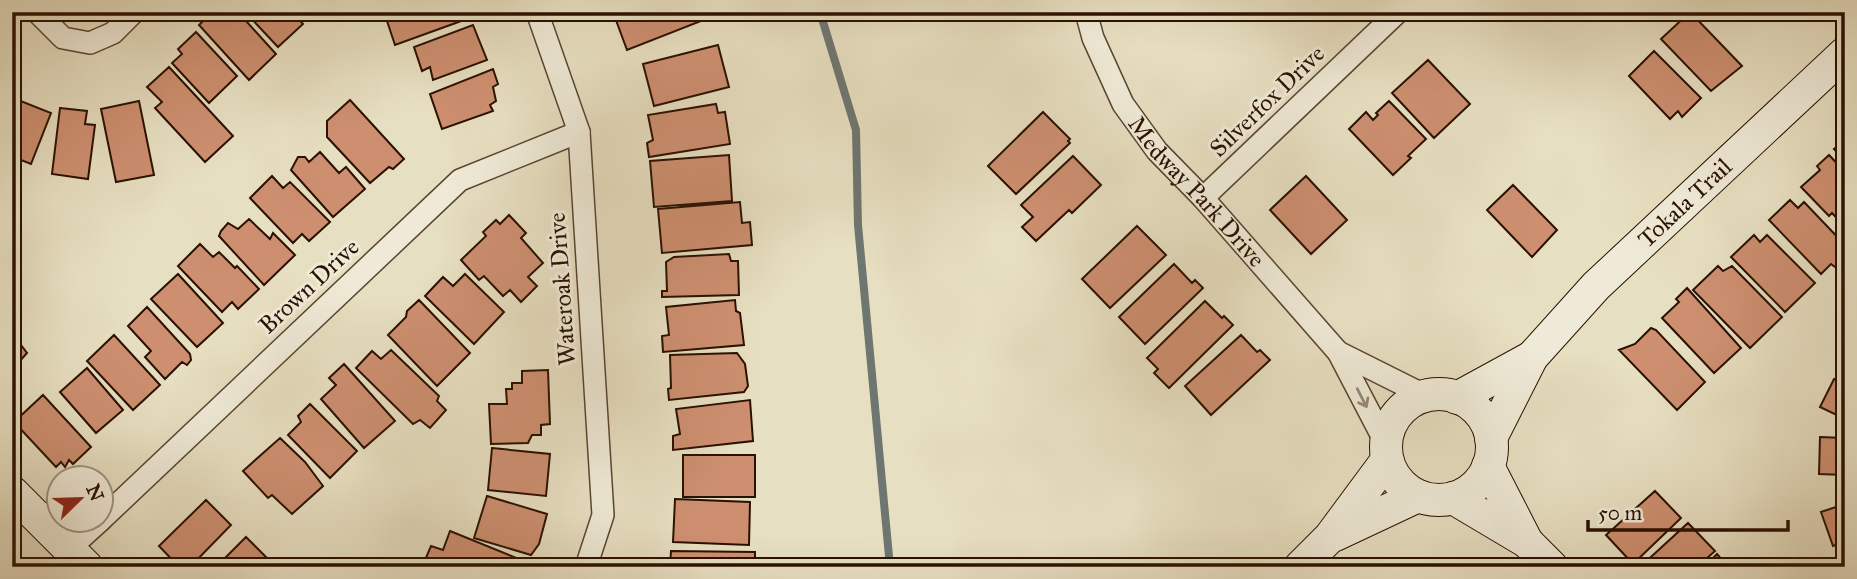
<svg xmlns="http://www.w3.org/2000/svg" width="1857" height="579" viewBox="0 0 1857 579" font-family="'IM FELL Great Primer',serif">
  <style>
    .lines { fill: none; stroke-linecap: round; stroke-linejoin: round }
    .stream { stroke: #6e7672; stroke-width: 8 }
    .building { fill: #cd8f70; stroke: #2a1001; stroke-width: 2 }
    .street-casing { stroke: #594431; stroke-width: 24 }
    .secondary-casing { stroke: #2a1001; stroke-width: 34 }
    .street { stroke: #efead7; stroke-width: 21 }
    .secondary { stroke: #efead7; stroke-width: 32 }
    .oneway { stroke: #968877 }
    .labels { text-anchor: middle; stroke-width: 6; stroke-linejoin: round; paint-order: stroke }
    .street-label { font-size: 24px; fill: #2a1001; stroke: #efead7 }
  </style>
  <rect width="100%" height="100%" fill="#e7dfc1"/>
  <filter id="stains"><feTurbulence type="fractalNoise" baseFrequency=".00286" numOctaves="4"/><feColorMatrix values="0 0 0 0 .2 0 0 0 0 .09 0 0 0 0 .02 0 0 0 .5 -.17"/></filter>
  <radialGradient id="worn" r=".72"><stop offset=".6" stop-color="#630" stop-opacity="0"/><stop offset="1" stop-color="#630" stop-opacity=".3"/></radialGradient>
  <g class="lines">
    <path class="stream" d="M820,12L856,130L858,225L890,567"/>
  </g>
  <path class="building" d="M212,12H238L276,54L249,80L199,25Z
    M245,12H293L303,24L278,47Z
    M384,12H474L475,16L395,45Z
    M613,12H697L701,21L627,50Z
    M1690,12L1742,66L1711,91L1661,39Z
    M473,25L487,60L433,80L430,67L422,71L414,47Z
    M196,32L237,76L209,103L172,63L182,54L178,49Z
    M718,45L729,87L654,106L643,64Z
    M1654,51L1701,98L1682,117L1678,111L1670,119L1629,76Z
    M1428,60L1470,104L1434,138L1392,93Z
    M169,67L233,136L205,162L155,108L162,102L147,87Z
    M493,69L498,84L493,87L496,101L490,105L493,111L442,129L430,94Z
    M13,98L51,113L31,164L16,158L12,163Z
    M350,100L404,159L393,169L389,167L370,183L327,137V121Z
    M139,101L154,175L116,182L101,109Z
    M1389,101L1426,139L1408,156L1411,158L1393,175L1349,129L1366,112L1373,120L1378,115L1376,113Z
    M716,104L718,113L725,112L730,144L649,157L647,143L653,140L648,115Z
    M60,108L87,111L85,124L95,125L88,179L52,174Z
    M1043,112L1070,139L1068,141L1070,143L1016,194L988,166Z
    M1844,140L1845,141V161L1834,149Z
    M320,152L339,173L346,167L365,189L333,217L291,170L298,157H305L309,162Z
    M729,155L732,201L654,207L650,161Z
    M1829,155L1845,172V227L1832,213L1829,216L1801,187L1820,170L1817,166Z
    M1073,156L1101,185L1072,213L1069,210L1036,241L1022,227L1033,217L1021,205Z
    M272,176L283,188L290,182L330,222L309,241L302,234L293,243L250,198Z
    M1306,176L1347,220L1311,254L1270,210Z
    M1513,185L1557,230L1532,257L1487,210Z
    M1790,200L1798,208L1804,202L1845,245V258L1835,267L1831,264L1821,274L1769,220Z
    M740,202L742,223L750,222L752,245L662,253L658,209Z
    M509,215L526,233L521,238L543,263L528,277L537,286L521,302L510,290L503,296L484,276L479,280L461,260L486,236L483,232L496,220L500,224Z
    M249,219L270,239L273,233L295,255L264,285L219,236L221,231L228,223L238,229Z
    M1137,226L1166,255L1110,308L1082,279Z
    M1754,235L1760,242L1767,235L1815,283L1785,312L1731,257Z
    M200,244L213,257L219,252L235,268L237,266L259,289L238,309L232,302L222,312L178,266Z
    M729,254L731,261H738L739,295L662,297V291H667L666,262L674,257Z
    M1174,264L1192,283L1195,280L1203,288L1145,344L1119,317Z
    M1718,266L1723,271L1732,266L1782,317L1750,348L1693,290Z
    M178,274L223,323L197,347L151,299Z
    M465,274L504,312L474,344L425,296L443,277L453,286Z
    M1687,288L1741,348L1714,373L1662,318L1679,302L1676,299Z
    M419,300L470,353L437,386L388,335L406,317L407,311Z
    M735,300L736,311L740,313L744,345L663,352L662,336L669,335L666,307Z
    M1205,301L1222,318L1224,316L1233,325L1169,388L1154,373L1158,369L1147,358Z
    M147,307L190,354L191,360L187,365L182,362L165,379L145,357L151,351L128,326Z
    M1651,328L1656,330L1705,382L1677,410L1619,350L1635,344Z
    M12,333L27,353L12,370Z
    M114,335L160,385L133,410L87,361Z
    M1241,335L1257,352L1260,350L1270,360L1211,415L1185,386Z
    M391,350L439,396L437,401L446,410L430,428L420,420L413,424L356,368L372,351L381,359Z
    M737,353L745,364L748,386L744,392L669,400L668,389L671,388L670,355Z
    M344,364L395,421L364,448L321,399L336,385L329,378Z
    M87,368L123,410L96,433L60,392Z
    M548,370L550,424L541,425V435H532L528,443L491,444L489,404H507L506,389H512V383H522V371Z
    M1834,379L1845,384V419L1820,407Z
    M43,395L91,447L73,464L69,460L65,467L61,462L56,467L14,422Z
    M750,400L753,441L673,450V436L680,434L676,409Z
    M310,404L357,451L330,478L288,435L301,422L298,416Z
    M1820,437L1845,438V475L1819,474Z
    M280,438L305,462L323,486L292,514L272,495L268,498L243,471Z
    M492,448L550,454L546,496L488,490Z
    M683,455H755V497H683Z
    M1655,491L1681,518L1633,564L1606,535Z
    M487,496L547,514L539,544L531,555L474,538Z
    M675,499L750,502L749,545L673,542Z
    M206,500L231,525L190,567H179L159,546Z
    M1845,504V542L1833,546L1821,512Z
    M1688,523L1715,551L1697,567H1640Z
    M450,531L531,564L530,567H422L431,546L443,550Z
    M246,537L269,560L262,567H216Z
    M671,551L755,552V567H670Z
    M1717,554L1728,567H1704Z"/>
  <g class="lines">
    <defs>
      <g id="street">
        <path d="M37,12L63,38L90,43L113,33L134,12"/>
        <path d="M537,12L579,132L603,515L586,567"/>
        <path id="s1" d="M1086,12L1093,38L1123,104L1157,151L1203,198L1338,352L1386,444"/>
        <path d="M1203,198L1398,12"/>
        <path d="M1338,352L1426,396"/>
        <path d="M102,519L460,180L579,132"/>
        <path d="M69,549L101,520"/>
      </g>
      <g id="secondary">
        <circle cx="1439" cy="447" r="53"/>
        <path d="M1457,398L1532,357"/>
        <path id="s2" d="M1491,438L1532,357L1596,286L1845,53"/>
        <path d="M1488,466L1527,542"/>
        <path d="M12,492L87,567"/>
        <path d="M1453,498L1527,542L1552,567"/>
        <path d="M1335,535L1418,496"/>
        <path d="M1300,567L1330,537L1387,460"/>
      </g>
    </defs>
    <use href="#street" class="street-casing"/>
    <use href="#secondary" class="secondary-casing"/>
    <use href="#street" class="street"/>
    <use href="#secondary" class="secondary"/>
  </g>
  <defs><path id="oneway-shaft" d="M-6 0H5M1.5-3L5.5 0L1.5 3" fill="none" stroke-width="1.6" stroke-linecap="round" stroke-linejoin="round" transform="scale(1.75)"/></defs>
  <use class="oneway" href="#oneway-shaft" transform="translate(1362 398) rotate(63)"/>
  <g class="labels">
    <g class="street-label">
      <text transform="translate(1267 101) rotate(-44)" y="8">Silverfox Drive</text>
      <text dy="8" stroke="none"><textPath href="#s1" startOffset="214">Medway Park Drive</textPath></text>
      <text dy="8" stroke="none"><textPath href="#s2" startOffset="308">Tokala Trail</textPath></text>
      <text transform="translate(309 286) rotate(-43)" y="8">Brown Drive</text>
      <text transform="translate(562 289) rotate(-94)" y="8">Wateroak Drive</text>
    </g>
  </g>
  <rect width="1857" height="579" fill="none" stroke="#e7dfc1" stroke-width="42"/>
  <rect x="14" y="14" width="1829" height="551" fill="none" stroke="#2a1001" stroke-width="3.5"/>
  <rect x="21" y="21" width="1815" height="537" fill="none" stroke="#2a1001" stroke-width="2"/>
  <g transform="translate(80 499) rotate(67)"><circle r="33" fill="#efead7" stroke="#a09381" stroke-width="2"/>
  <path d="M0-5L12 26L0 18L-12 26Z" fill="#8f2418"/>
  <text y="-10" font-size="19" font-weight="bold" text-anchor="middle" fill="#2a1001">N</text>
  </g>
  <path d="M1588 520v10h200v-10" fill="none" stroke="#2a1001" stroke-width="3.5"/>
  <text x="1598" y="520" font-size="21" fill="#2a1001" stroke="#efead7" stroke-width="5" paint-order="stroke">50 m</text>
  <rect width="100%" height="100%" filter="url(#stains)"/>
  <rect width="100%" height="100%" fill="url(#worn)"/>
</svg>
